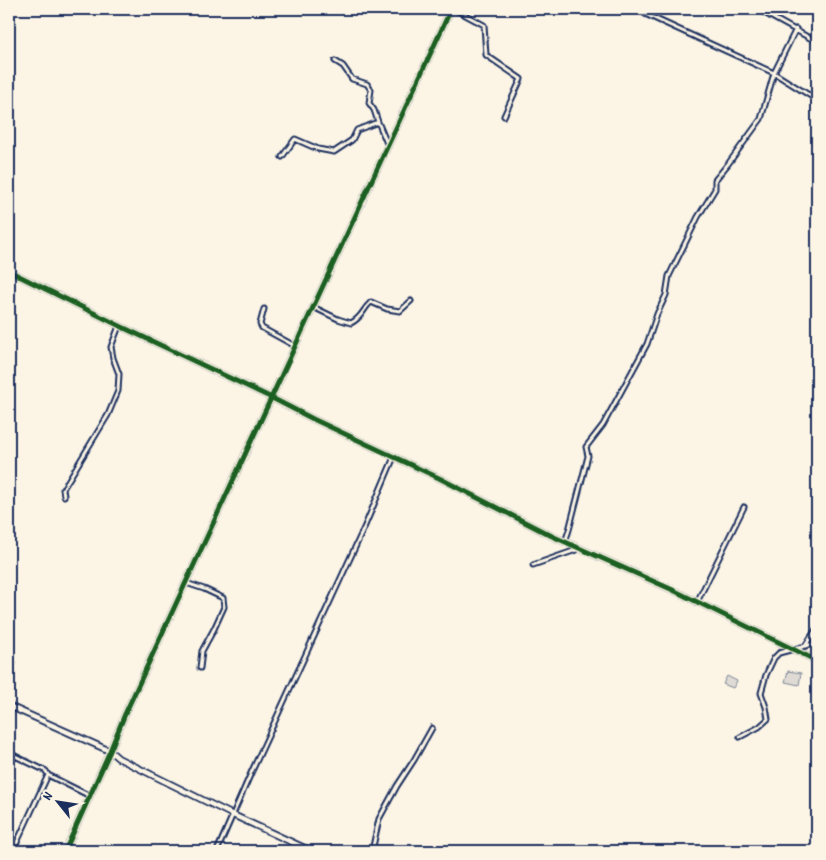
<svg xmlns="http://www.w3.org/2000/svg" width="826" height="860" viewBox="0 0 826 860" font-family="Dekko,sans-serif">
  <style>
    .green { fill: #dfdbd4; stroke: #7d8599 }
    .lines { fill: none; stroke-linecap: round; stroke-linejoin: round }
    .minor-casing { stroke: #1b2f5e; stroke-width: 7 }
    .tertiary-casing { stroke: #1b2f5e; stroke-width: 8 }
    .minor { stroke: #fcf5e5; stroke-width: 3 }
    .tertiary { stroke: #fcf5e5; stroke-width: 4.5 }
    .cycleway-casing { stroke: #fcf5e5; stroke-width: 8 }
    .cycleway { stroke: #1b5e20; stroke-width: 5 }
  </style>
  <rect width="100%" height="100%" fill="#fcf5e5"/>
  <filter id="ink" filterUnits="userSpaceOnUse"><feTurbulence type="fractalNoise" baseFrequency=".02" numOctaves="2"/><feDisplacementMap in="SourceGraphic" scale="10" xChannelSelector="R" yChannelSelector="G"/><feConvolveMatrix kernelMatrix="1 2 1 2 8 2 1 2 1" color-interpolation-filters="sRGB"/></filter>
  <g filter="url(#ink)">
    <path class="green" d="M788,671L801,673L799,685L785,682Z
      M727,676L737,681L733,688L723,684Z"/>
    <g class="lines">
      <defs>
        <path id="minor" d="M454,9L484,25L486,55L521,79L504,116
          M757,9L817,42
          M645,14L774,73L817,100
          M335,61L343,66L352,79L367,84L371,90L369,103L374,110L378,122
          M282,157L295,139L318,149L334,152L352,140L357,130L378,122L388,146
          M313,307L338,319L351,323C363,317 362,310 371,302L387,309L400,311L411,301
          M264,309L260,324L262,328L295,346
          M64,496L63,489L108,415L118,391L119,374L113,358L111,347L119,326
          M565,542L569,530L588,456L586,447L603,425L647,344L657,314L666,295L669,276L698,217L715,189V180L728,164L761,119L774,73L796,29
          M533,565L579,549
          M186,583L204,589L223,598L224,607L214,629L202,651L200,668
          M697,602L744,507
          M805,646L817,628
          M9,661L13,663
          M740,737L759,727L768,719L766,707L761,693L766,675L774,658L779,653L817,643
          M9,753L46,771L48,775L90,796
          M9,765L14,755
          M13,851L48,775
          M217,851L251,773L364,528L394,457
          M372,851L379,819L397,786L414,760L432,728"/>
        <path id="tertiary" d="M9,271L120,326L272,398L313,419L439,478L552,536L673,590L817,661
          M9,706L110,751L118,758L233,815L311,851
          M65,851L110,751L125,714L451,9"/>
      </defs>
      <use href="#minor" class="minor-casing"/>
      <use href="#tertiary" class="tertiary-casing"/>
      <use href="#minor" class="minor"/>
      <use href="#tertiary" class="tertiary"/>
      <defs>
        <path id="cycleway" d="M9,271L120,326L272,398L313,419L439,478L552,536L673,590L817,661
          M65,851L110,751L125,714L451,9"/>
      </defs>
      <use href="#cycleway" class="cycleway-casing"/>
      <use href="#cycleway" class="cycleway"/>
    </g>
  </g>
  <rect width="826" height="860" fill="none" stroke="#fcf5e5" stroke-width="30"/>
  <rect x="15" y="15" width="796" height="830" fill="none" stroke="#1b2f5e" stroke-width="2" filter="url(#ink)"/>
  <g transform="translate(58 802) rotate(300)" stroke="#fcf5e5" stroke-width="4" paint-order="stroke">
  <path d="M0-4L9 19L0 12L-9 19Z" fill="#1b2f5e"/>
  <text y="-8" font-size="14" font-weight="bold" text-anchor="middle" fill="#1b2f5e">N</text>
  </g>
</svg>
